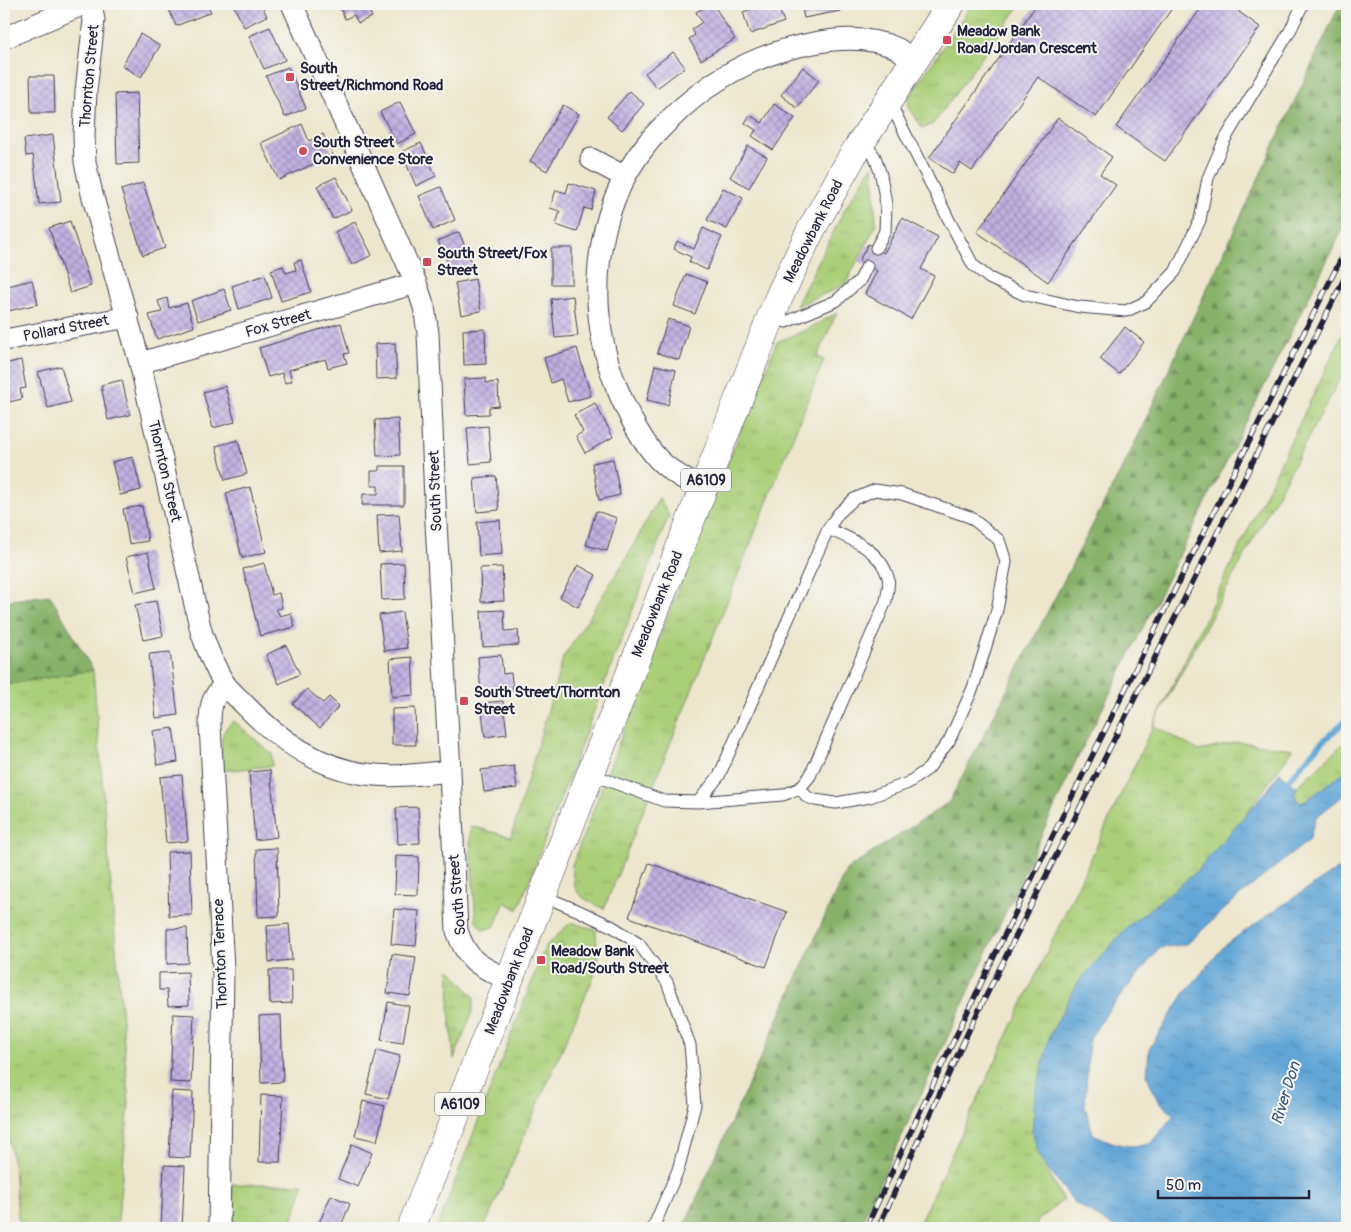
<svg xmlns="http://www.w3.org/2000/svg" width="1351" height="1232" viewBox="0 0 1351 1232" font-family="Pangolin,sans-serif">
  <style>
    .grass { fill: url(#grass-tufts); stroke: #66785a }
    .forest { fill: url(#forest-firs); stroke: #556a52 }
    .water { fill: url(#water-ripples); stroke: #426488 }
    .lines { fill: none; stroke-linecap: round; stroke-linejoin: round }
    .stream { stroke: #61a5d6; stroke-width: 6 }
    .building { fill: url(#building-cross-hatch) }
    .lane-casing { stroke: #403f51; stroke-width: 13 }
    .street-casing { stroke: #403f51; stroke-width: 23 }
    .primary-casing { stroke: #403f51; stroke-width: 29 }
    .lane { stroke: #fff; stroke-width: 11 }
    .street { stroke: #fff; stroke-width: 21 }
    .primary { stroke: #fff; stroke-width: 28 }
    .rail-casing { stroke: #22223b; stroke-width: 5.5 }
    .rail { stroke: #f6f6f2; stroke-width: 4; stroke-dasharray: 11; stroke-linecap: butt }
    .poi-dot { fill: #d1495b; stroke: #f6f6f2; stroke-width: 2 }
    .labels { text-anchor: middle; stroke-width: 4; stroke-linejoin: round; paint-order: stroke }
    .shield { fill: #f6f6f2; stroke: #626272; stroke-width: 1 }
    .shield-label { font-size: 14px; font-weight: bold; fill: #22223b }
    .poi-label { font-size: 15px; font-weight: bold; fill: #22223b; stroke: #f6f6f2; text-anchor: start }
    .street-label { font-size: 15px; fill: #22223b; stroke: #f6f6f2 }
    .water-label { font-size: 16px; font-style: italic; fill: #3b5679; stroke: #f6f6f2 }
  </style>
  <defs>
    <pattern id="grass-tufts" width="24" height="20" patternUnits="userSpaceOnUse" patternTransform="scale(1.25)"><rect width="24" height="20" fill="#abcf79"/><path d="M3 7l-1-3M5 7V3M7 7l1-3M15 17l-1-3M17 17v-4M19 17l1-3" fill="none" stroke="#93b16a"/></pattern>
    <pattern id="forest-firs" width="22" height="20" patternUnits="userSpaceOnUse" patternTransform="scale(1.25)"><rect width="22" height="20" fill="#88b269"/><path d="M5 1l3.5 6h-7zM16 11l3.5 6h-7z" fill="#6f9058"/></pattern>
    <pattern id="water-ripples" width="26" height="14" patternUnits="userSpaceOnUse" patternTransform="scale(1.25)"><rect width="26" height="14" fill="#61a5d6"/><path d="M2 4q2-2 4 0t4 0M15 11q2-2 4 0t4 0" fill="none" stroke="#5086af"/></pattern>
    <pattern id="building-cross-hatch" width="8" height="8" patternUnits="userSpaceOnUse" patternTransform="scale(1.25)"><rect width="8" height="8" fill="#c1b0e2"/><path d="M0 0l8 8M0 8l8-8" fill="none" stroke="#9c8fb8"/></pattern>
  </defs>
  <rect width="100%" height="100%" fill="#f6f6f2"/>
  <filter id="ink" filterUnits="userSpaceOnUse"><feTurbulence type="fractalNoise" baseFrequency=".02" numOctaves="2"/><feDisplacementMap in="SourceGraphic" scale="10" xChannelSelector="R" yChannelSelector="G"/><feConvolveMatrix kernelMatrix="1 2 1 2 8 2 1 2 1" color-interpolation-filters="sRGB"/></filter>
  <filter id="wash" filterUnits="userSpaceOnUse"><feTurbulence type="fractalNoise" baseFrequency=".0096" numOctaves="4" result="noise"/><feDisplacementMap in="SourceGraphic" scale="20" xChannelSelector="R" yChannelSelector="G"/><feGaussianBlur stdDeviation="1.12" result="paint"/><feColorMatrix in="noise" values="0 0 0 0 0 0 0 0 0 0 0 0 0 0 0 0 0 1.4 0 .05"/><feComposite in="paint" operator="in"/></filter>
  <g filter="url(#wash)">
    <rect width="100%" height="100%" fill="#ede6cd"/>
    <path class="grass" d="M972,4H1021L933,124L922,128L909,107L908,99Z
      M873,165L876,225L845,285L796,306L847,205Z
      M837,313L817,357L824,360L604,909C578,896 573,895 572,865L705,519L777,342L806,330Z
      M1347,325V366L1153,725L1199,751L1239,742L1293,749L1222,847L1041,1077L1036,1150L1063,1200L1039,1220L1033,1228H917L1153,726Z
      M659,498L669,515L518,910L505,902L494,927L483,930L476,921L470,844L471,826L511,837L563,658L627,557Z
      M93,670L129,1104L117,1228H19L14,1170L4,1111V685Z
      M234,721L272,754V766L223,771C222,752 216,732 234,721Z
      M1347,740V771L1306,801L1301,803C1294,798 1294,794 1297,787Z
      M571,922L596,930L598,967L484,1228H437L545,947Z
      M450,969L474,997L473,1011L454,1059L449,1008Z
      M232,1184H304L290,1228H229Z"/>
    <path class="forest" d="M1340,4H1347V221L1074,765L859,1228H683L846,870L949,802L1131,451Z
      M50,595L93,670L4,685V601Z"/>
    <path class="water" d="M1347,770V793L1316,817L1309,840L1239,896L1187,944L1160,948L1108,1011L1089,1040L1085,1106L1093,1134C1116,1144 1125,1149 1150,1144L1174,1115L1158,1101L1147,1076L1149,1049L1184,994L1225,945L1284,904L1347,863V1228H1115L1075,1203L1042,1162L1032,1132L1035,1095L1050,1035L1077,984L1128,926L1194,874L1269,788L1280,772L1288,781L1297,787L1294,794L1296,800L1301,803L1306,801Z"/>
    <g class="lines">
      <path class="stream" d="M1288,781L1318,746L1347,719"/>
    </g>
    <g id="blocks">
      <path class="building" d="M171,4H207L211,12L176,26L167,5Z
        M233,4H261L267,16L244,27Z
        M338,4H366L372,17L358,23L354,15L345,19Z
        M711,4H713L735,39L701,60L689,39L695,35L692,29L702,22L696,12Z
        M766,4H777L784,22L750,34L743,12Z
        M801,4H838L840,11L804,18Z
        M1037,4H1175L1096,117L1038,77L972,171L960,163L953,174L929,158Z
        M1204,4H1244L1239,12L1260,27L1165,161L1116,127Z
        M270,27L285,60L264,69L249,36Z
        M140,34L160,46L141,77L122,66Z
        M673,52L685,67L657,88L645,73Z
        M288,67L306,108L285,117L266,76Z
        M803,67L819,80L797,108L781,95Z
        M30,76H54L55,113H31Z
        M630,91L644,104L622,130L607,117Z
        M137,93L139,163L117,164L115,94Z
        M400,102L416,134L397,144L380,112Z
        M774,104L795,118L773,150L752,136L756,130L745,123L750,115L762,123Z
        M563,105L579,114L547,171L530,161Z
        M1058,118L1112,157L1100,174L1116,185L1048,282L977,232Z
        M302,124L309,141L323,134L333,155L279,180L261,143Z
        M53,135L61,202L39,204L33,155L26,156L24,139Z
        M421,143L436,176L416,186L401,152Z
        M748,146L767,157L749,188L730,177Z
        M336,177L352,210L333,219L317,186Z
        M143,183L165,248L143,255L121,190Z
        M569,183L596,191L591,210L584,208L577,232L556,225L560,211L550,208L556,190L566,193Z
        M441,187L455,220L433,230L419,196Z
        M723,188L743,198L727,229L707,220Z
        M902,218L938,237L921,269L934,276L911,319L865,294L877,271L859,261L868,244L884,253Z
        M70,221L91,286L70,293L49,228Z
        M355,222L372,255L352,265L335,232Z
        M703,228L722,237L707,270L689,262L691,257L674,249L677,241L694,249Z
        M459,232L472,263L452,272L438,241Z
        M551,248H572V284H551Z
        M301,260L311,292L281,301L271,270L283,266L286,273L296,270L294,262Z
        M686,274L707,282L695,314L674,306Z
        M265,275L272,298L239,309L232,286Z
        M475,279L481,311L461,315L455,283Z
        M32,280L38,304L4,312V287Z
        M224,289L231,310L198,321L191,301Z
        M573,296L578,336L555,338L551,299Z
        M167,298L169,308L187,303L194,327L157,339L149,315L162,312L158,301Z
        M668,319L689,326L679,360L657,353Z
        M341,323L349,353L344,354L347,363L328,368L325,359L289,370L292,381L285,383L282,373L268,377L259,348Z
        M1125,327L1144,342L1119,374L1100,359Z
        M485,329L486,364L464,365L463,330Z
        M395,343L397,378L376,379L375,344Z
        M577,348L591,396L568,402L561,379L551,383L544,358Z
        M21,360L26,388L20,389L22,399L4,403V364Z
        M655,365L676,370L668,405L647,400Z
        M61,366L71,402L48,408L38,372Z
        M486,378V383L498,382L499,406L489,407V414L466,415L464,379Z
        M122,380L130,415L108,420L101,385Z
        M225,386L235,422L213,428L203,392Z
        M595,403L613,437L585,453L576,436L583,432L574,415Z
        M398,419L400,455L377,456L375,420Z
        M488,426L491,462L470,464L467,428Z
        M238,440L247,474L225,480L216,446Z
        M133,457L141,490L120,495L112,462Z
        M613,459L620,495L599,500L592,463Z
        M379,466H404V505H362L363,494H378V486H371V471H379Z
        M496,476L499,510L477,512L474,478Z
        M250,487L266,552L242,558L226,493Z
        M142,506L148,541L129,544L123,509Z
        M596,511L617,518L607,551L586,545Z
        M399,514L402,551L379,553L377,515Z
        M500,520L502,554L479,556L477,522Z
        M148,552L156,588L135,593L126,557Z
        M264,563L272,595L279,593L282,608L276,609L280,616L291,613L295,627L260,636L243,569Z
        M404,563L405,599L382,600L380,564Z
        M578,565L596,575L578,607L560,597Z
        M502,567L504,601L481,602L480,568Z
        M156,601L163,636L143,640L135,605Z
        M504,610L505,631L518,630L519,645L483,647L481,611Z
        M402,612L407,648L384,651L379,615Z
        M286,645L300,674L279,684L266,655Z
        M170,652L178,715L156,718L149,654Z
        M501,655L503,674L511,673L513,690L481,693L478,657Z
        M412,657L414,695L392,697L390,659Z
        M307,689L323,703L329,697L339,706L320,728L293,704Z
        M503,701L507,734L485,737L481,703Z
        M415,708L416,745H392V709Z
        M173,728L178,762L157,765L153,731Z
        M514,766L517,788L484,792L481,770Z
        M270,770L277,837L255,840L249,772Z
        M182,775L188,841L166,843L160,777Z
        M418,807L420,843L398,844L396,808Z
        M277,848L279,916L258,917L256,849Z
        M190,851L192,915L169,916L167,852Z
        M396,856L419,857L418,895L395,894Z
        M649,863L787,912L766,967L629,917Z
        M394,909L419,911L416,946L391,944Z
        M289,924L292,960L269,962L267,926Z
        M187,928L188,963L167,964V929Z
        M392,954L416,957L410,996L387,993Z
        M269,970H291L292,1003L270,1004Z
        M188,972L189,1005L168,1006L167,990H159V973Z
        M388,1002L409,1006L403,1043L381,1040Z
        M173,1014L194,1015L191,1083L170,1082Z
        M281,1015L283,1082L261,1083L259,1016Z
        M377,1050L400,1056L388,1099L366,1094Z
        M172,1091L193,1092L190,1158L169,1157Z
        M261,1095L283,1096L280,1162H259Z
        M363,1101L385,1106L377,1141L355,1136Z
        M352,1144L372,1153L358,1187L338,1179Z
        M164,1165L185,1166L182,1228H161Z
        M331,1195L350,1204L340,1228H317Z"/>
    </g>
  </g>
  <g filter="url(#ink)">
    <use href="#blocks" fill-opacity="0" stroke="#403f51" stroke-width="1"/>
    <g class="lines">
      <defs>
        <path id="lane" d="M890,103L949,220L973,265L989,278L1025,295L1079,307L1126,311L1146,302L1175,272L1200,220L1208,178L1224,141L1290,31L1303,4
          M863,140L875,157L881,175L886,204L885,231L876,248
          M770,318L786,322L836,301L860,280L867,266
          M590,774L664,801L698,802L783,795L800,788L810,776L886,601C887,594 890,584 888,577C880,550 852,539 828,529
          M698,802L719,776L828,529L838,514L854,499L875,490L902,494L970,517L999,540L1006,562L997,610L973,688L949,741L928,769L908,783L870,797L836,803L815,800L807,797L800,788
          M543,896L579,911L613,927L639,944L667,982L690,1045L695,1105L678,1170L653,1228"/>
        <path id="street" d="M91,4L94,20L86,91L84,135L85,162L92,194L140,363L201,631C207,649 214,667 224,683C228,689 235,695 240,700C273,735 317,768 366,774C394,778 422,774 450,771
          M292,4L416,283L424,307L428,333L436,523L450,771L457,931C468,963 480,966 509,980
          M4,38L84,4
          M591,159L625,177
          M4,340L128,317
          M140,363L416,283
          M702,489C687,481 671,472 659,460C641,441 627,412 617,388C585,309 592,213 646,145C657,131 670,119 683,107C719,75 761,53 809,44C838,38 871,36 898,49C903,52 908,57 913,60
          M219,1228L223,969L210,725C210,707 211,698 225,684"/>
        <path id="primary" d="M411,1228L779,297L811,230L853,155L951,4"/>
      </defs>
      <use href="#lane" class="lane-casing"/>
      <use href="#street" class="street-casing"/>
      <use href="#primary" class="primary-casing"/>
      <use href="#lane" class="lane"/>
      <use href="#street" class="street"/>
      <use href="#primary" class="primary"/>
      <defs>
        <path id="rail" d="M866,1228C1018,897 1184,572 1347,247
          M878,1228L969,1030L1347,273"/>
      </defs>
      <use href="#rail" class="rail-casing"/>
      <use href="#rail" class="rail"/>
    </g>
  </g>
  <g class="poi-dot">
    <rect x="942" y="35" width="10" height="10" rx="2.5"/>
    <rect x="285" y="72" width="10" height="10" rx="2.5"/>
    <circle cx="303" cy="151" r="5"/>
    <rect x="422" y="257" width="10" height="10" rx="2.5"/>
    <rect x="459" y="696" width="10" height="10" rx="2.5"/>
    <rect x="536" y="955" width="10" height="10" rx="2.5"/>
  </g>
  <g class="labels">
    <g class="shield">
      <rect x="681" y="468.5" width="50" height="23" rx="4"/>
      <rect x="435" y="1092.5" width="50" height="23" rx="4"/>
    </g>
    <g class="shield-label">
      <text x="706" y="485">A6109</text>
      <text x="460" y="1109">A6109</text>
    </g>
    <g class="poi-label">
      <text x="957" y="36">Meadow Bank<tspan x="957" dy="17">Road/Jordan Crescent</tspan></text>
      <text x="300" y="73">South<tspan x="300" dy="17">Street/Richmond Road</tspan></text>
      <text x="313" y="147">South Street<tspan x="313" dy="17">Convenience Store</tspan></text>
      <text x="437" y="258">South Street/Fox<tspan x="437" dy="17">Street</tspan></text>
      <text x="474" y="697">South Street/Thornton<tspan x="474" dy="17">Street</tspan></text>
      <text x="551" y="956">Meadow Bank<tspan x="551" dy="17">Road/South Street</tspan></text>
    </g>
    <g class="street-label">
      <text transform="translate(89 76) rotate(-85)" y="5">Thornton Street</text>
      <text transform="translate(813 231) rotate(-63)" y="5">Meadowbank Road</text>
      <text transform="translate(278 323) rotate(-16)" y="5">Fox Street</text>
      <text transform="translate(66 328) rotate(-11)" y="5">Pollard Street</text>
      <text transform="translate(165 471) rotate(77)" y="5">Thornton Street</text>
      <text transform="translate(435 491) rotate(-92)" y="5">South Street</text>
      <text transform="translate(657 604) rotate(-68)" y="5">Meadowbank Road</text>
      <text transform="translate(457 895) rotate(-95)" y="5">South Street</text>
      <text transform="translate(220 954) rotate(-92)" y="5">Thornton Terrace</text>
      <text transform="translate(509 981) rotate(-69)" y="5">Meadowbank Road</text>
    </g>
    <g class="water-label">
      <text transform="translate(1285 1093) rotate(-73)" y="6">River Don</text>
    </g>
  </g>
  <rect width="1351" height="1232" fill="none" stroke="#f6f6f2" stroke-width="20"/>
  <path d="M1158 1190v8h151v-8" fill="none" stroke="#22223b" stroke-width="2.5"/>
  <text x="1166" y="1190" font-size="15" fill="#22223b" stroke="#f6f6f2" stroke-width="4" paint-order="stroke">50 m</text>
</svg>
